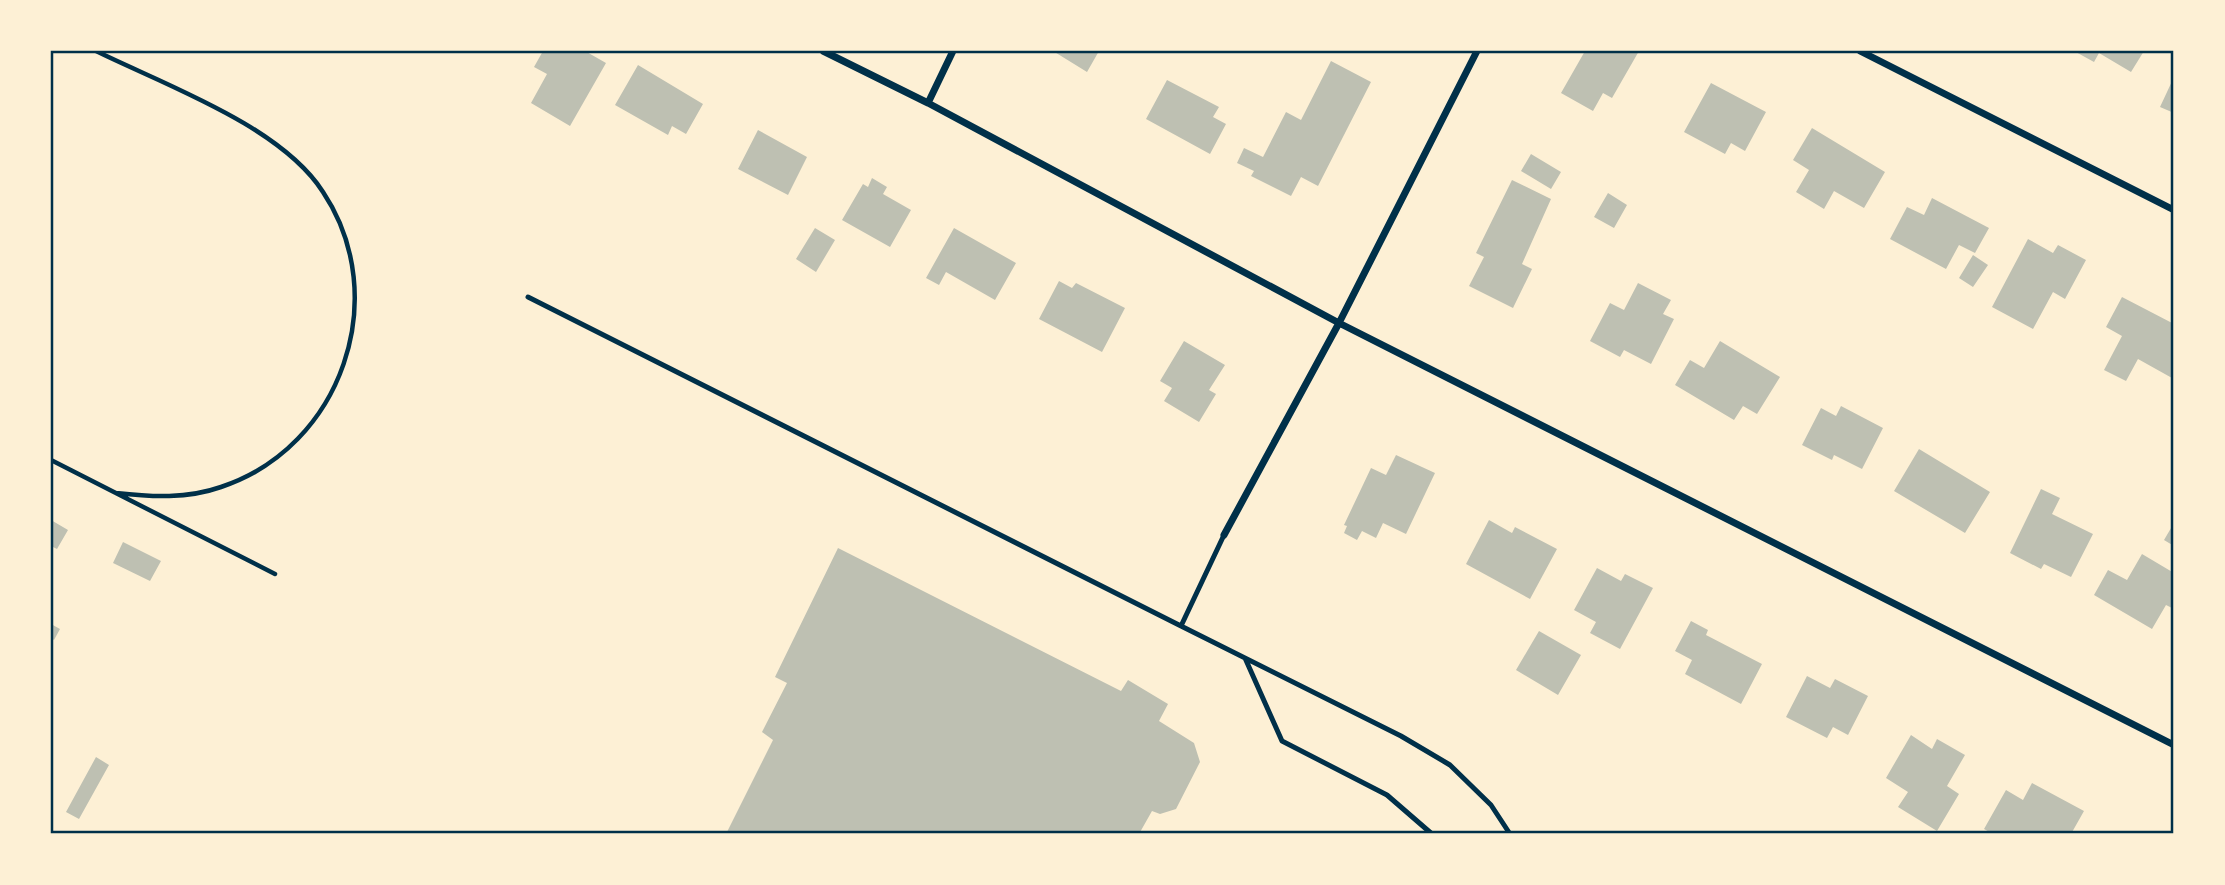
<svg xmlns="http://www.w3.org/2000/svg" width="2225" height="885" viewBox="0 0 2225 885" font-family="'Crimson Pro',serif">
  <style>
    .building { fill: #bec0b2 }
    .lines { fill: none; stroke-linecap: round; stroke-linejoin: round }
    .path { stroke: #003049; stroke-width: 4.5 }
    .service { stroke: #003049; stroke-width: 5 }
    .minor { stroke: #003049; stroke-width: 7 }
    .neatline { fill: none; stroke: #003049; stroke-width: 2.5 }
  </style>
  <rect width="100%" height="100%" fill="#fdf0d5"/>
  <path class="building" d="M543,51H585L606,63L570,126L531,103L547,74L534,67Z
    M1053,51H1099L1087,72Z
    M1585,51H1639L1612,98L1603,93L1593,111L1561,93Z
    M2074,51H2144L2131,72L2099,53L2094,62Z
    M1331,61L1371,82L1318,186L1301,177L1291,196L1251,176L1254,171L1237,163L1244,148L1263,157L1286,112L1301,120Z
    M638,65L703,104L686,134L672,126L668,135L615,105Z
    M2174,77V113L2160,107Z
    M1167,80L1219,107L1213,117L1226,124L1210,154L1146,119Z
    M1711,83L1766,112L1745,151L1731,143L1725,154L1684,132Z
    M1812,128L1885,172L1864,208L1834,191L1824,209L1796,192L1809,170L1793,160Z
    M758,130L807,157L788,195L738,169Z
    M1531,154L1561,172L1551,189L1521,171Z
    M872,178L887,187L883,194L911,210L890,247L842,220L863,184L868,187Z
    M1512,180L1551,199L1522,264L1532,269L1513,308L1469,286L1484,257L1476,253Z
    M1608,193L1627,205L1614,228L1594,217Z
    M1932,198L1989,228L1975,253L1959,245L1946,269L1890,239L1907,207L1924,215Z
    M815,228L835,240L816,272L796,259Z
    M954,228L1016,263L995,300L946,272L939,285L926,278Z
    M2028,239L2053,253L2058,245L2086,260L2065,299L2053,292L2033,329L1992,307Z
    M1973,255L1988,265L1973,287L1959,278Z
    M1059,281L1072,288L1076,283L1125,308L1102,352L1039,319Z
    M1638,283L1671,300L1663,314L1674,319L1651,364L1624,350L1620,357L1590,341L1610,303L1624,310Z
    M2122,297L2174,324L2172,378L2138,359L2126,381L2104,370L2122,336L2106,327Z
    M1184,341L1225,365L1209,390L1216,394L1199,422L1164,401L1172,388L1160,381Z
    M1720,341L1780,377L1757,414L1743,406L1734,420L1675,385L1690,360L1704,368Z
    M1841,406L1883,428L1862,469L1834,455L1832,460L1802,445L1821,408L1836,416Z
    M1919,449L1990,492L1965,533L1894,491Z
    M1396,455L1435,473L1406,534L1383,523L1376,538L1362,531L1357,540L1344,533L1347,526L1344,525L1371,468L1386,475Z
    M2041,489L2060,498L2052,514L2093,534L2071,577L2044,564L2041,569L2010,553Z
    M51,520L68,530L57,549L51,546Z
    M1489,520L1512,533L1515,527L1557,549L1530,599L1466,564Z
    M2174,523V546L2164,540Z
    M123,542L161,561L150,581L113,563Z
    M838,548L1121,691L1128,680L1168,704L1159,721L1194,743L1200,762L1176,809L1160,814L1152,811L1139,834H726L773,740L762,732L787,683L775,677Z
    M2142,554L2174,573V609L2166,605L2152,629L2094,595L2108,570L2127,580Z
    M1597,568L1621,581L1625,574L1653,588L1620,649L1590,633L1596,622L1574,610Z
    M1691,621L1708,630L1706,635L1762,664L1741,704L1685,674L1692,660L1675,651Z
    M51,624L60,629L54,640L51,638Z
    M1539,631L1581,655L1558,695L1516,670Z
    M1807,676L1830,688L1835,679L1868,696L1848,735L1833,727L1827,738L1786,717Z
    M1911,735L1932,749L1937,739L1965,755L1947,786L1959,794L1937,831L1898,807L1908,792L1886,778Z
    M96,757L109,765L79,819L66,812Z
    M2032,783L2084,811L2071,834H1993L1984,829L2006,790L2023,800Z"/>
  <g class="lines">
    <path class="path" d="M96,51C165,85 281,126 323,192C393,297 342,447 221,487C187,499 152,497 116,493
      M51,460L275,574"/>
    <path class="service" d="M528,297L1181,626
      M1224,535L1181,626L1401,736L1450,765L1491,805L1510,834
      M1245,658L1282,741L1387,795L1432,834"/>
    <path class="minor" d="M823,51L928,103L1339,323L2174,745
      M1860,51L2174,210
      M928,103L953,51
      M1224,535L1339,323L1477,51"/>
  </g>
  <rect width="2225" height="885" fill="none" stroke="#fdf0d5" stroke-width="105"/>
  <rect x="52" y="52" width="2120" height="780" class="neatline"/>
</svg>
